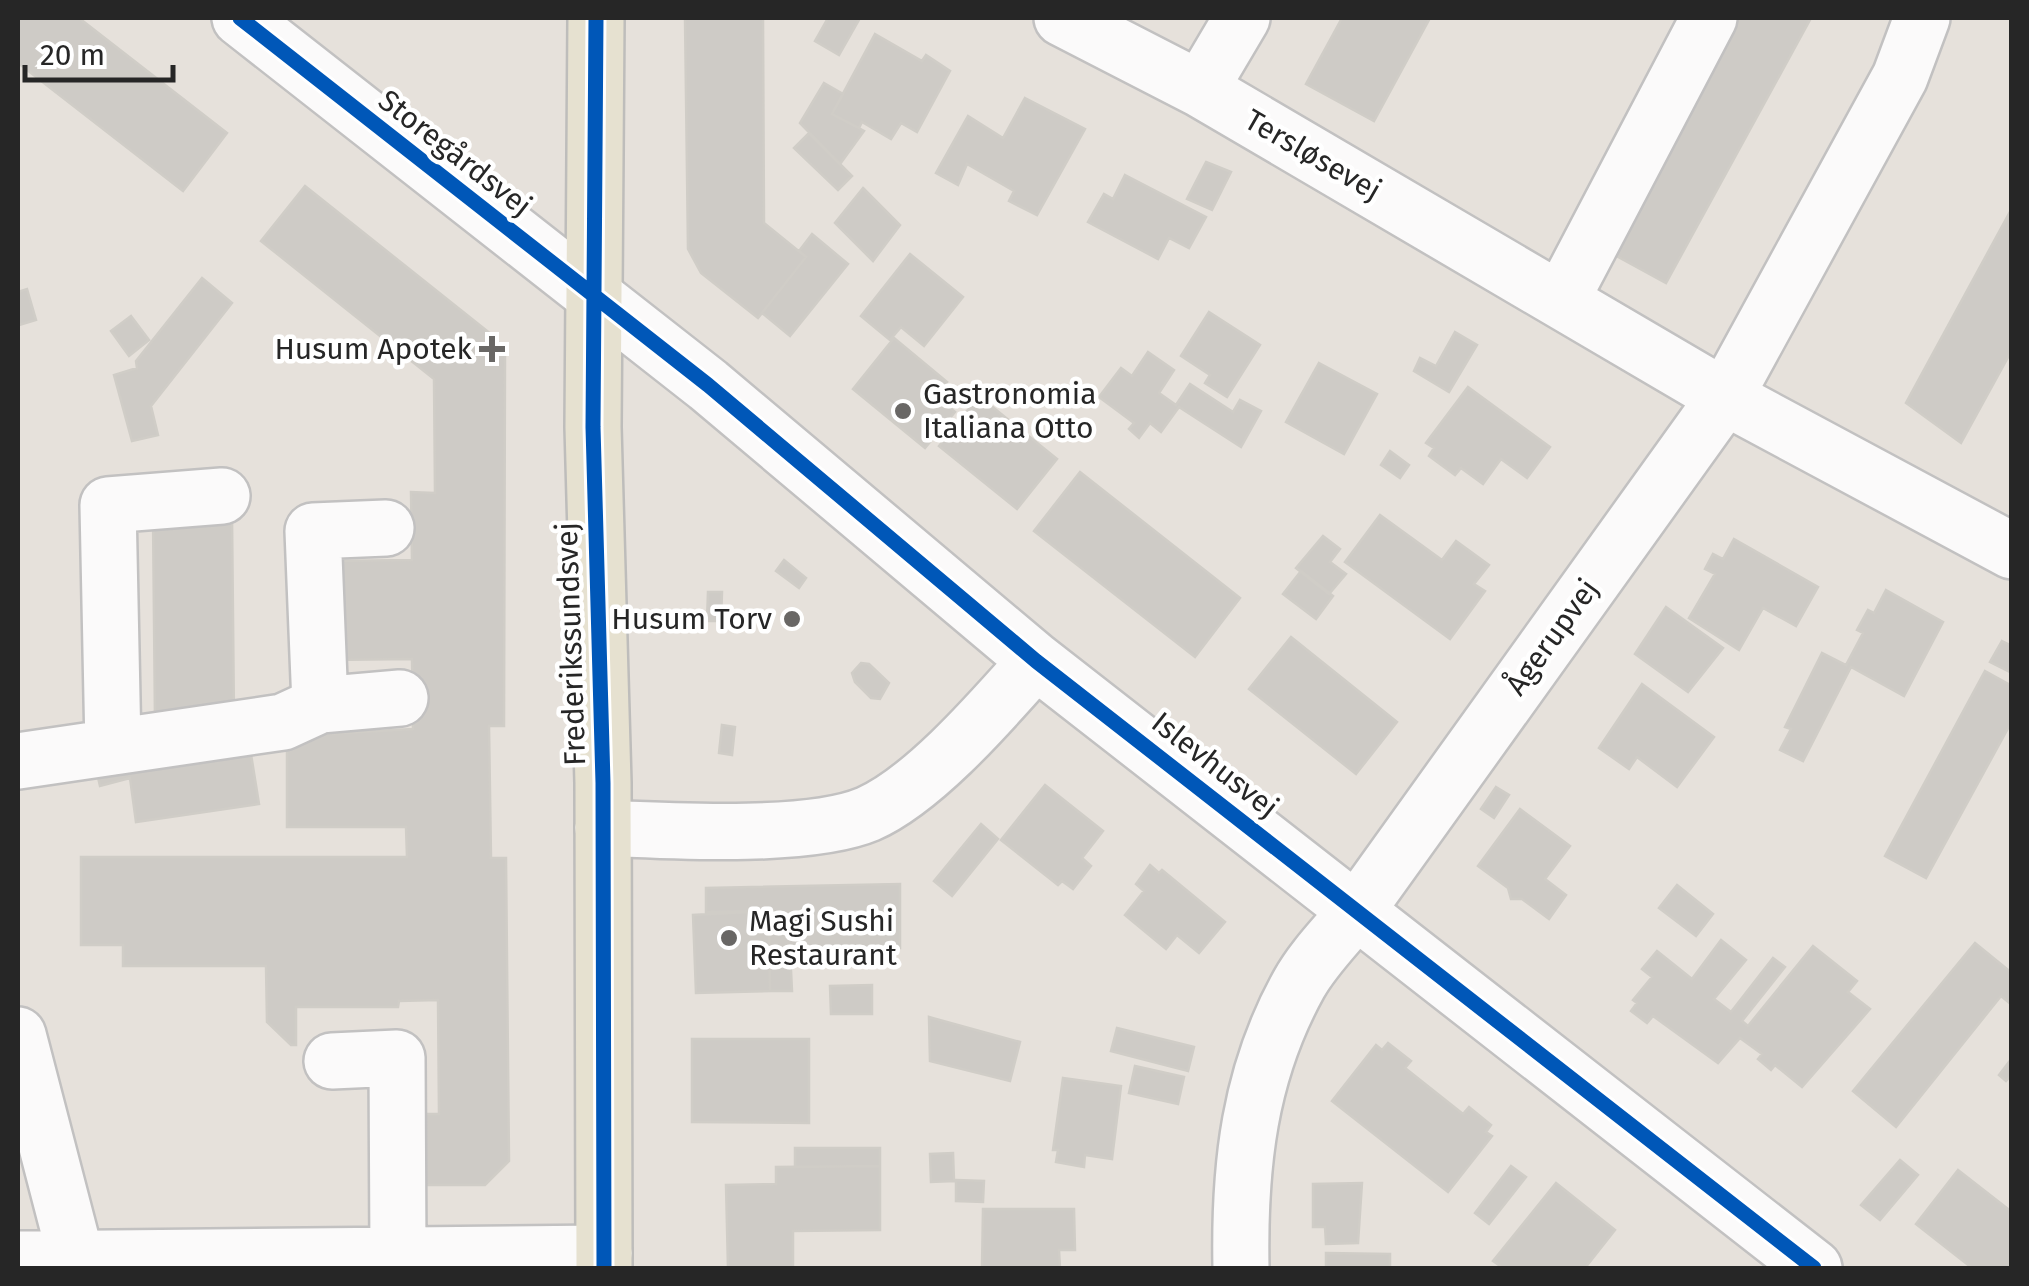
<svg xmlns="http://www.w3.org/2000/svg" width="2029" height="1286" viewBox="0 0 2029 1286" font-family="'Fira Sans',sans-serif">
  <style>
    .building { fill: #cecbc6; stroke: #d0cdc7; stroke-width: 2.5 }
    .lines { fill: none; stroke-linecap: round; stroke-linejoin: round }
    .minor-casing { stroke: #c2c1c1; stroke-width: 60 }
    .major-casing { stroke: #bebdbb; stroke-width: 60 }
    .minor { stroke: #fbfafa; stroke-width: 55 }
    .major { stroke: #e6e1d0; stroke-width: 55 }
    .cycleway-casing { stroke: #fff; stroke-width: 21 }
    .cycleway { stroke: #0057b8; stroke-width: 15 }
    .poi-dot { fill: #696765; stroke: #fff; stroke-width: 4 }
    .labels { text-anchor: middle; stroke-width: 9; stroke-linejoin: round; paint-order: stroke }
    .street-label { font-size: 30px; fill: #262626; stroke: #fff }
    .poi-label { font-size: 30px; fill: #262626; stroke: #fff; text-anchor: end }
  </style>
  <rect width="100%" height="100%" fill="#e6e1db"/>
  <path class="building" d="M18,18H79L227,133L183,191L18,63Z
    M685,18H763L764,223L806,257L758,318L701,273L688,249Z
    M828,18H860L839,55L815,41Z
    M1342,18H1430L1374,121L1306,84Z
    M1725,18H1811L1666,283L1600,247Z
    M875,34L922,61L926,55L950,71L917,132L901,123L891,139L862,122L859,128L832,114Z
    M824,83L843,94L832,114L864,131L840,164L800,123Z
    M1025,98L1085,129L1037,215L1009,201L1014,191L967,164L958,185L936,173L968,116L1003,138Z
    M809,133L852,176L838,190L794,148Z
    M1206,162L1231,172L1212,210L1187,199Z
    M1125,175L1206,217L1189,248L1169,238L1158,259L1088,222L1104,194L1113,199Z
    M305,186L496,338L505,354L504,726H489L491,858H506L509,1161L485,1185H420L419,1114H439L438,1000L399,1001L398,1007H296V1045H291L267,1022L266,966H123V945H81V857H407L406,827H287V736L413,729L412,659L331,660V561L412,560L411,492L435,493L434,379L261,241Z
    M863,188L900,225L873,261L835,223Z
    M2012,208V350L1961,443L1906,403Z
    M812,234L848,264L790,336L762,313L806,257L799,251Z
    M910,254L963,297L924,346L901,327L890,340L861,316Z
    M202,278L232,303L151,406L158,435L132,441L114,375L137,368L136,361Z
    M27,289L36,320L19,325L18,292Z
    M1209,312L1260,345L1227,397L1205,383L1210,375L1181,356Z
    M131,316L149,340L129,356L111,331Z
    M1455,332L1477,345L1449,392L1414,371L1420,358L1436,366Z
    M894,338L947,382L936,396L955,412L925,448L853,389Z
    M1148,352L1174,370L1159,393L1176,405L1190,384L1233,412L1240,400L1261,411L1241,447L1179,407L1161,432L1150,423L1139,438L1129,429L1134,423L1099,397L1121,368L1132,376Z
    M1319,363L1377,394L1344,454L1286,422Z
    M1468,387L1550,447L1527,478L1501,459L1483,484L1461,468L1455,475L1429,456L1434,448L1426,443Z
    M979,396L1057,459L1017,509L939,446Z
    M1390,451L1409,465L1400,478L1381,465Z
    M1080,472L1240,598L1195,657L1034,531Z
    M1380,515L1442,560L1456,541L1489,565L1474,584L1485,591L1450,639L1345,562Z
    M232,516L234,719H155L153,517Z
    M1323,536L1340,549L1330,562L1346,574L1329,594L1296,568Z
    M1734,539L1818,587L1796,626L1763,608L1739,650L1689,618L1715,574L1705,569L1713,554L1723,559Z
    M784,560L806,578L799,588L776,571Z
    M1301,571L1333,596L1316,619L1283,594Z
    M1886,590L1943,622L1904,696L1851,667L1803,761L1780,750L1791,729L1785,727L1822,653L1846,665L1863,633L1857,630L1868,610L1874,613Z
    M708,592H722L721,621H707Z
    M1666,607L1723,648L1688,692L1635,654Z
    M1291,637L1397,722L1356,774L1249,689Z
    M2002,641L2012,646L2010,672L1990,662Z
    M861,663L869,664L889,683L880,699L871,698L855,682L852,673Z
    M1985,671L2012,686V721L1926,878L1885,856Z
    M1642,684L1714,737L1677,787L1637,757L1629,769L1599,748Z
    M722,725L735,727L732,755L719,753Z
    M250,748L259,804L136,822L130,778L100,786L97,773Z
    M1045,785L1103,831L1082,858L1091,866L1073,889L1062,881L1058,885L1001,840Z
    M1496,787L1509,795L1494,818L1481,809Z
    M1520,809L1570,846L1545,879L1566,895L1549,919L1522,899H1511L1508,888L1478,866Z
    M981,824L998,839L952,896L934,881Z
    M1150,865L1159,873L1162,870L1225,922L1199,953L1177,935L1166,949L1125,915L1144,891L1136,884Z
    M900,884V948L790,950L792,991H770L769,911L706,912V888Z
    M1677,885L1713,914L1696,936L1659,908Z
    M769,911L770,991L696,993L693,915Z
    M1721,940L1746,960L1714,999L1731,1012L1773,958L1785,967L1742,1021L1748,1026L1813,946L1857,981L1848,992L1870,1009L1802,1087L1775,1065L1771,1070L1758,1059L1762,1054L1740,1038L1718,1063L1653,1016L1647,1023L1631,1011L1637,1003L1633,1000L1652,977L1642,969L1657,951L1692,979Z
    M1975,943L2012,973V1005L2001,996L1896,1127L1853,1091Z
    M872,985V1014H831L830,986Z
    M929,1017L1020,1042L1010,1081L930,1061Z
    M1117,1028L1194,1047L1188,1071L1111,1051Z
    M692,1039H809V1123L692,1122Z
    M1388,1043L1411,1061L1405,1068L1463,1114L1469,1107L1491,1125L1486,1132L1492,1136L1448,1192L1332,1101L1376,1045L1382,1050Z
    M2012,1058V1074L2006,1081L1999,1075Z
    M1135,1066L1184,1077L1178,1104L1129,1093Z
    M1063,1078L1121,1086L1112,1159L1085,1155L1084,1167L1056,1162L1058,1150H1053Z
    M795,1148H880V1166L795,1167Z
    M953,1153L954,1181L931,1182L930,1154Z
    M1900,1160L1918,1175L1880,1220L1861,1205Z
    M880,1166V1230L793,1231V1268H728L726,1185L776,1184V1167Z
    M1511,1166L1526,1177L1489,1224L1475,1213Z
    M1958,1170L2012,1212V1268H1972L1916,1224Z
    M956,1180L984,1181L983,1202L956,1201Z
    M1362,1183L1358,1243L1326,1244L1325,1227H1313V1184Z
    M1556,1183L1615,1230L1585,1268H1503L1493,1261Z
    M983,1209H1074L1075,1250H1059L1060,1268H982Z
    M1326,1253L1390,1254V1268H1326Z"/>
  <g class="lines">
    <defs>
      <path id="minor" d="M240,18L708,385L1036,661L1814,1268
        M1062,18L1200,89L1725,397L2012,551
        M1200,89L1242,18
        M1561,300L1709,18
        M320,705L313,531L386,528
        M113,747L108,505L222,496
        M18,761L283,722L320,705L400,698
        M603,828C670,831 809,839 868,814C925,789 994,708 1036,661
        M18,1035L76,1258
        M332,1061L397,1058L398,1255
        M18,1259L604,1253
        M1241,1268C1239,1166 1249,1074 1299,984C1314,957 1338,934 1357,910L1725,397L1900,77L1922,18"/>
      <path id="major" d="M596,18L593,427L603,783L604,1268"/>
    </defs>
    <use href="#minor" class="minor-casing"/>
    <use href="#major" class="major-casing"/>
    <use href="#minor" class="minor"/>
    <use href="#major" class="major"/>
    <defs>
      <path id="cycleway" d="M240,18L708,385L1036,661L1814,1268
        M596,18L593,427L603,783L604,1268"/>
    </defs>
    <use href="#cycleway" class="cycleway-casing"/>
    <use href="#cycleway" class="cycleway"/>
  </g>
  <g class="poi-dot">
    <path d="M487 334h10v10h10v10h-10v10h-10v-10h-10v-10h10z"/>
    <circle cx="903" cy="411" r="10"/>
    <circle cx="792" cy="619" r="10"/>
    <circle cx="729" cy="938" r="10"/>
  </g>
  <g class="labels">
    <g class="street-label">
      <text transform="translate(455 153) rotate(38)" y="10">Storegårdsvej</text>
      <text transform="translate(1313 155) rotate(30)" y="10">Tersløsevej</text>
      <text transform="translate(1552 637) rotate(-54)" y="10">Ågerupvej</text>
      <text transform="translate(571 644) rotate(-92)" y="10">Frederikssundsvej</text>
      <text transform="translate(1215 765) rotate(38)" y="10">Islevhusvej</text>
    </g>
    <g class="poi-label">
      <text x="472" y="359">Husum Apotek</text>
      <text x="923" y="404" text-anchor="start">Gastronomia<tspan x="923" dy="34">Italiana Otto</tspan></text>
      <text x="772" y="629">Husum Torv</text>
      <text x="749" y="931" text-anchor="start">Magi Sushi<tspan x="749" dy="34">Restaurant</tspan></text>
    </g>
  </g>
  <rect width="2029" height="1286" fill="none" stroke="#262626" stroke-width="40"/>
  <path d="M25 65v15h148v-15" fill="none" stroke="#262626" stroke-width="5"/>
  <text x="40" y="65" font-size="30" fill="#262626" stroke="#ffffff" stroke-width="8" paint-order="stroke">20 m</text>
</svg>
